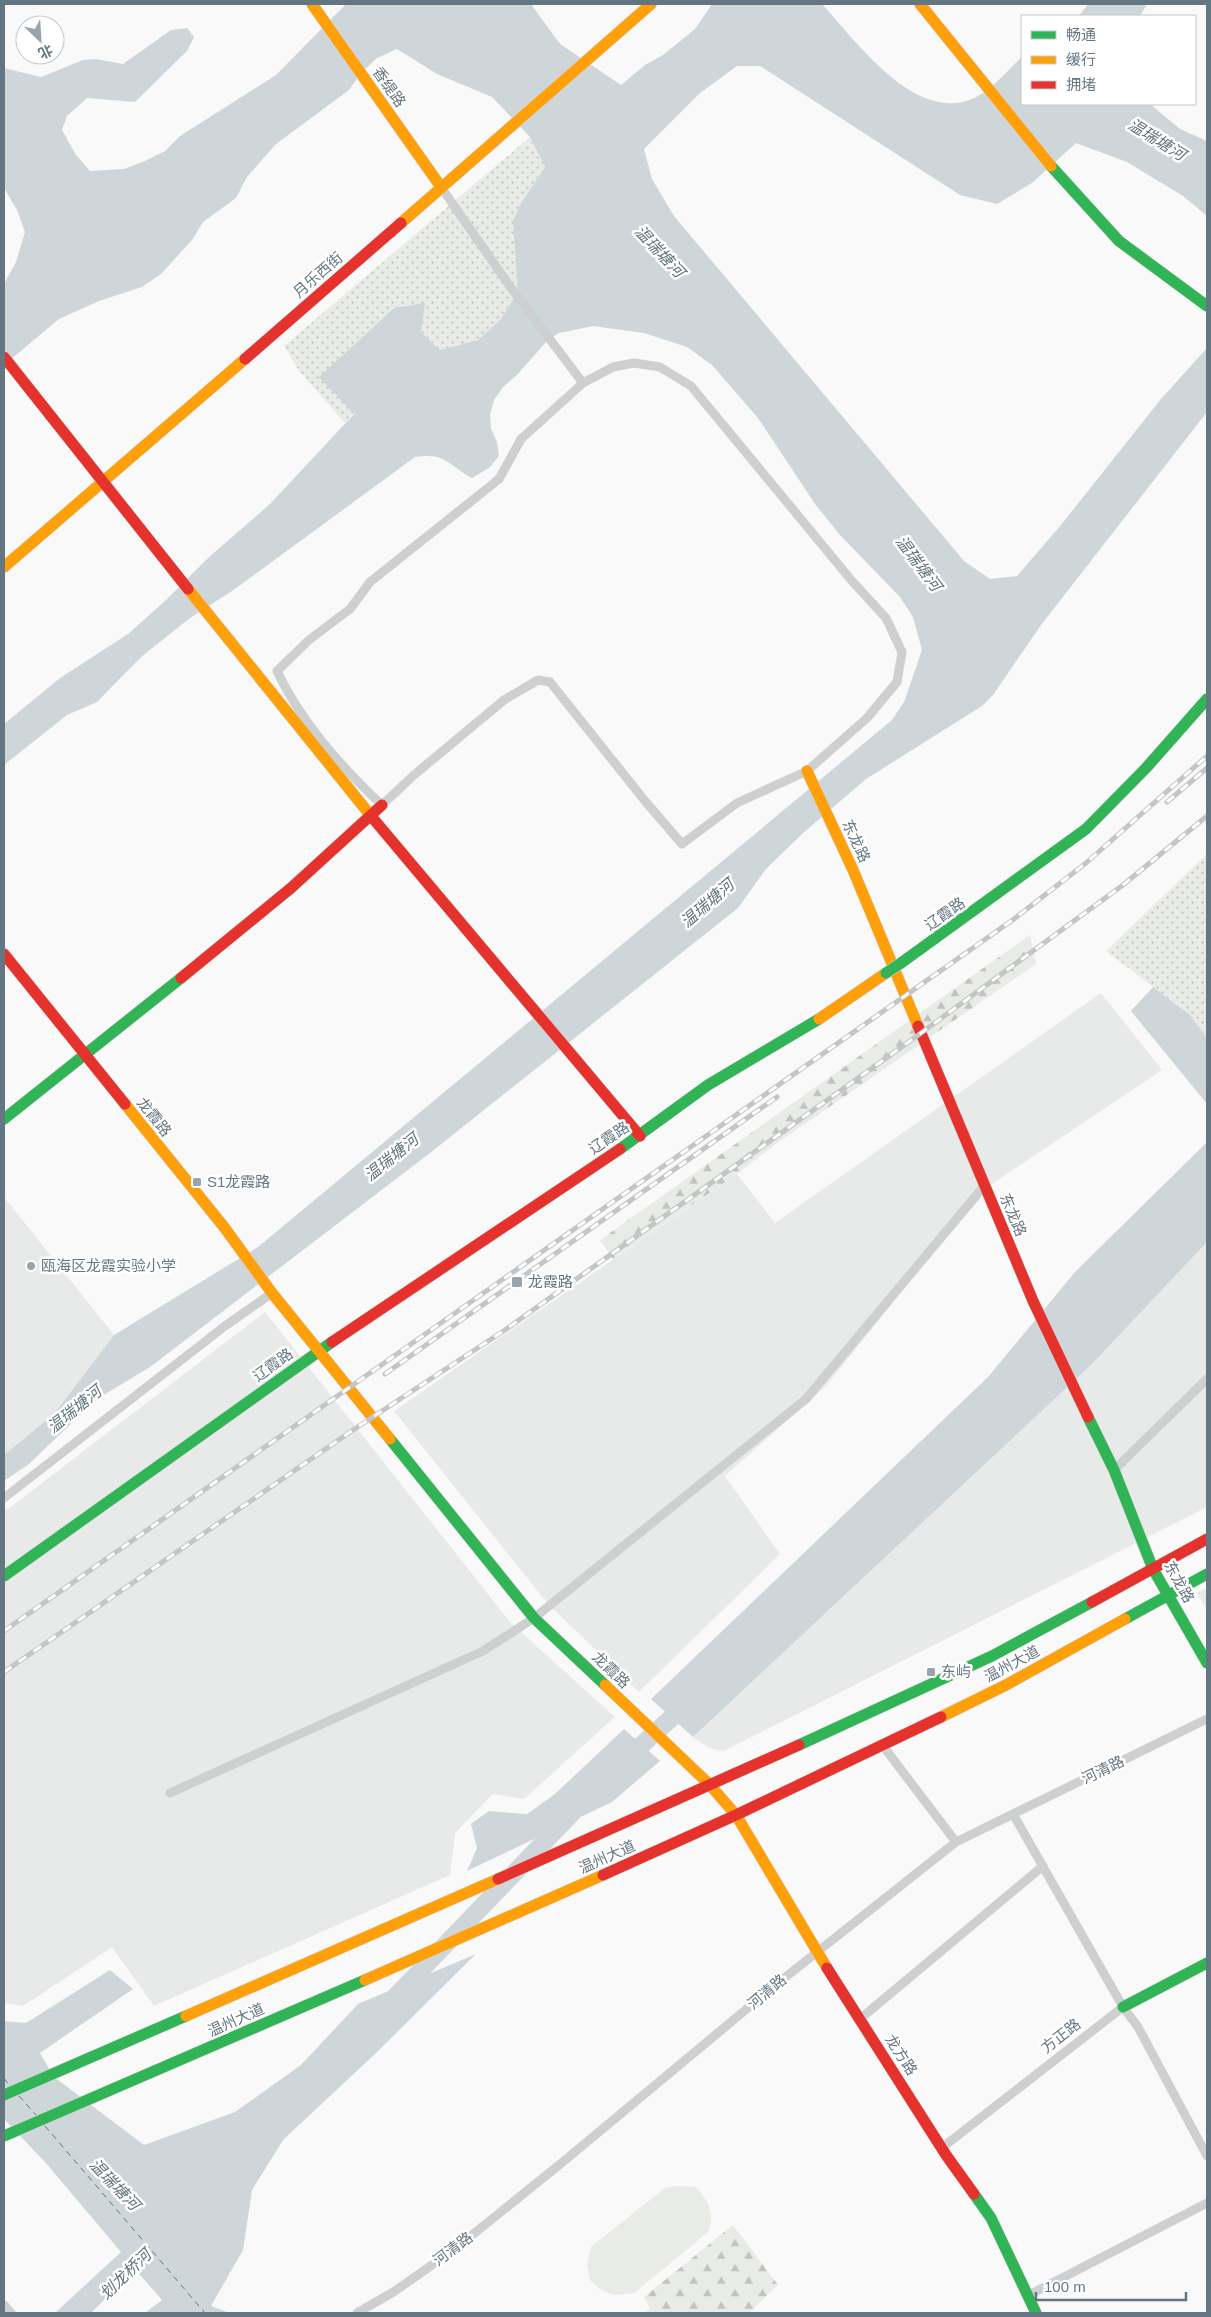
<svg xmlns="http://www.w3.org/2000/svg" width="1211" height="2317" viewBox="0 0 1211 2317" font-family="Helvetica,'Noto Sans SC',sans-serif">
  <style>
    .built { fill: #e8e9e9 }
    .green { fill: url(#green-dots) }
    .forest { fill: url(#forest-firs) }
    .pitch { fill: #e8ebe6 }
    .water { fill: #ced6d9 }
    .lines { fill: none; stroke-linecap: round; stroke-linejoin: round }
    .river { stroke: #ced6d9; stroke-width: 18 }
    .ferry { stroke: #60757c; stroke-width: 1; stroke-dasharray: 6 5; stroke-linecap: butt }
    .fast-casing { stroke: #d5d6d7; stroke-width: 12 }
    .slow-casing { stroke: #d5d6d7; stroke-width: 12 }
    .jam-casing { stroke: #d5d6d7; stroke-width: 12 }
    .street { stroke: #cecfd0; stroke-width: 9 }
    .fast { stroke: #30b455; stroke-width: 11 }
    .slow { stroke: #ff9f0a; stroke-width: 11 }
    .jam { stroke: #e5322d; stroke-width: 11 }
    .rail-casing { stroke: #c3c5c6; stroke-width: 5 }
    .rail { stroke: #fff; stroke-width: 3; stroke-dasharray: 9; stroke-linecap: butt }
    .fast-bridge-casing { stroke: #d5d6d7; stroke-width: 12; stroke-linecap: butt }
    .fast-bridge { stroke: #30b455; stroke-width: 11 }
    .poi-dot { fill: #99a4ac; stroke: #fff; stroke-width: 2 }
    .labels { text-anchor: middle; stroke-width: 5; stroke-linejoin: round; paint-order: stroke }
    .street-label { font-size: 15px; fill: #657683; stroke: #fff }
    .poi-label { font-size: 15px; fill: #657683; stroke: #fff; text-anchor: start }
    .water-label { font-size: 16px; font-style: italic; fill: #60757c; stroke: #fff }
  </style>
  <defs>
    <pattern id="green-dots" width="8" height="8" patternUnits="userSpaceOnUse" patternTransform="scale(1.25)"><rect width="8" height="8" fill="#e8ebe6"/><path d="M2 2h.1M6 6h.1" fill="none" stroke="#c0c3c0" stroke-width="1.8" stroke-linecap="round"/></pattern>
    <pattern id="forest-firs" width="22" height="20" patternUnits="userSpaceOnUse" patternTransform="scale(1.25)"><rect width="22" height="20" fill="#e8ebe6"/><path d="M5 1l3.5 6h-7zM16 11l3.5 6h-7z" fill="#c0c3c0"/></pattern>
  </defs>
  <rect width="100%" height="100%" fill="#f9f9f9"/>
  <path class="built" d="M1101,993L1162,1070L983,1190L826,1386L725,1476L780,1554L639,1692L548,1604L394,1411L737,1174L775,1223Z
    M4,1197L114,1335L54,1414L4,1455Z
    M1207,1242V1507L724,1751L709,1748L693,1737L1093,1363Z
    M265,1312L510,1622L615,1717L524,1799L493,1794L455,1833L450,1875L154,2006L112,1947L23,2006L4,2003V1512Z
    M1207,1588V1611L1197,1592Z"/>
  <path class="green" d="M530,137L545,167L521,203L516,295L500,320L478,340L440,350L421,332L345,423L299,371L284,346Z
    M1207,854V1038L1190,1015L1106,951Z"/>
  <path class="forest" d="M1030,935L1036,964L777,1143L737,1174L613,1259L600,1240Z
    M733,2225L778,2285L749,2313H643L650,2308L644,2297Z"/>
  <path class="pitch" d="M677,2186L696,2187C709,2203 715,2211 708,2232L634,2293L614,2295L601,2290L590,2280L587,2265L591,2247L665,2188Z"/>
  <path class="water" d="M346,4H531L560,44L621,85L645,65L663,55L695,29L712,4H822C857,42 922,134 983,93C997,84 1010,68 1022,57V104H1150L1180,129L1207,141V216L1183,196L1127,162L1076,143L1032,183L997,204L960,195L760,66H737L700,93L644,149L652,179L674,216L964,561L990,579L1017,576L1061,525L1161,399L1207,348V412L1041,625L993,695L982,706L866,779L802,834L766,869L738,908L430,1153L150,1367L97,1399L29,1464L4,1481V1455L54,1414L114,1335L258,1247L892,720L904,702L922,650L913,617L900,597L840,535L815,504L758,418L712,365L687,347L644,333L593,326L559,333L547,341L516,376L503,387L494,400L490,414L491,429L497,442L499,456L489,468L472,478C448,465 446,452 415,457L232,591L190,618L141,657L97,702L67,715L4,765V724L60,678L128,634L165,601L208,558L270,504L354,414L319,377L394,308L425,303L421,332L440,350L478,340L500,320L516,295L517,281L513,221L521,203L545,167L530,137L492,97L437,74L397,49L377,58L362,72L349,90L276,144L247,177L236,198L203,222L192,240L161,274L142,287L99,301L59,319L4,365V284L16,262L25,232L17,210L4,188V68L41,77L83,60L96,59L123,64L171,30L187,28L194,37L187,51L135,102L87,98L67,116L62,130L76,155L90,171L124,169L145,161L165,151L180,136L276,75Z
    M1088,4H1147L1140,16H1079Z
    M1153,987L1190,1015L1207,1038V1104L1131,1011Z
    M1207,1142V1242L1093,1363L693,1737L651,1699L988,1377L1075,1272Z
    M624,1729L660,1761L612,1802L467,1871L477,1848L471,1824L489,1811L527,1814L555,1794Z
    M476,1954L376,2053L283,2140L252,2190L243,2250L211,2306L230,2313H145L162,2300L135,2269L91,2313H55L121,2252L45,2162L4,2119V2021L26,2023L110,1970L133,1989L40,2053L54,2077L144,2145L235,2112L301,2065L358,2004Z"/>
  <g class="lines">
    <path class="river" d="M624,1761L690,1701
      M394,1998L574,1811"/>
    <path class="ferry" d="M4,2078L9,2085
      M19,2096L36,2115
      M45,2126L205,2313"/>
    <defs>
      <path id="fast" d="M1051,166L1119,241L1207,306
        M901,963L1086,829L1146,768L1207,699
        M4,1119L181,978
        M620,1149L708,1085L819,1019
        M1088,1417L1114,1470L1153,1569L1207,1663
        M390,1439L534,1618L605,1685
        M4,1576L332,1342
        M1125,1619L1207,1574
        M799,1745L992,1656L1092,1602
        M1123,2007L1207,1963
        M4,2095L186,2016
        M4,2136L365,1980
        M974,2194L991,2218L1036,2313"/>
      <path id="slow" d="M312,4L441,187
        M920,4L1051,166
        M401,223L651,4
        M4,567L245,359
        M188,589L371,816
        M807,771L853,870L918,1026
        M819,1019L886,973
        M125,1104L224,1227L272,1293L390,1439
        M605,1685L709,1784L736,1815L827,1968
        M941,1717L1006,1685L1125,1619
        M365,1980L603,1875
        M186,2016L498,1879"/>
      <path id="jam" d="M4,357L188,589
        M245,359L401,223
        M371,816L640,1136
        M4,954L125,1104
        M181,978L291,888L382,805
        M918,1026L1033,1301L1088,1417
        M332,1342L620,1149
        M1092,1602L1207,1539
        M603,1875L736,1815L941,1717
        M498,1879L799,1745
        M827,1968L946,2155L974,2194"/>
    </defs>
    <use href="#fast" class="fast-casing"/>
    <use href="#slow" class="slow-casing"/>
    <use href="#jam" class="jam-casing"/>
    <path class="street" d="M441,187L511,288L583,383
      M634,363L660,367L691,386L852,581L886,618L902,652L897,682L867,718L807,771L737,803L682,844L645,801L550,682L538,680L504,700L414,775L382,805C341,767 301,722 277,671L309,640L350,609L370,582L499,479L521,439L583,383L613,367Z
      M1114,1470L1207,1379
      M4,1498L225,1326L272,1293
      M883,1746L956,1842
      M170,1793L483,1651L534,1618L806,1399L985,1185
      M1013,1814L1123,2007L1138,2027L1207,2156
      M860,2019L1043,1866
      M943,2147L1123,2007
      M1029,2295L1207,2203
      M4,2305L11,2313
      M357,2313L395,2291L456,2248L564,2161L773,1987L956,1842L1207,1719"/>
    <use href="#fast" class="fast"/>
    <use href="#slow" class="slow"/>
    <use href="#jam" class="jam"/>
    <defs>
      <path id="rail" d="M1167,802L1207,768
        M385,1374L777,1097
        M4,1631L1014,919L1086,863L1207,756
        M4,1672L350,1432L505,1330L917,1036L1123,885L1207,816"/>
    </defs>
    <use href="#rail" class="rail-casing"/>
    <use href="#rail" class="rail"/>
    <defs>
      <path id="fast-bridge" d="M886,973L901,963"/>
    </defs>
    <use href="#fast-bridge" class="fast-bridge-casing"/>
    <use href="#fast-bridge" class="fast-bridge"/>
  </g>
  <g class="poi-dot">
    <rect x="192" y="1177" width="10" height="10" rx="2.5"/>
    <circle cx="31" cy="1266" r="5"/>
    <rect x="511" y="1276" width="12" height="12" rx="2.5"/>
    <rect x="926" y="1667" width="10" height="10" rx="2.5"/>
  </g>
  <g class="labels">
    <g class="street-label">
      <text transform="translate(389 87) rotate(55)" y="5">香缇路</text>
      <text transform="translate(318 275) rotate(-41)" y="5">月乐西街</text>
      <text transform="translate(856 841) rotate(65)" y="5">东龙路</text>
      <text transform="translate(945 914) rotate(-35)" y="5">辽霞路</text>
      <text transform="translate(154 1117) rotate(51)" y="5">龙霞路</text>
      <text transform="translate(609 1138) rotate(-34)" y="5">辽霞路</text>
      <text transform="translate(1013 1215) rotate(67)" y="5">东龙路</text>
      <text transform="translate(273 1365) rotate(-36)" y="5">辽霞路</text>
      <text transform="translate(1179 1582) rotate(61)" y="5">东龙路</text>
      <text transform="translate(1012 1664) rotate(-28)" y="5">温州大道</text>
      <text transform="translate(611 1670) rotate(44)" y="5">龙霞路</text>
      <text transform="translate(1103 1770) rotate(-26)" y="5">河清路</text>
      <text transform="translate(607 1857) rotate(-24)" y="5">温州大道</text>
      <text transform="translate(767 1992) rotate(-40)" y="5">河清路</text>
      <text transform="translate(236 2020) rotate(-24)" y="5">温州大道</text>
      <text transform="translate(1061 2036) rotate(-38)" y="5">方正路</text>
      <text transform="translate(901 2055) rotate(57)" y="5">龙方路</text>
      <text transform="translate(453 2249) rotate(-37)" y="5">河清路</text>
    </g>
    <g class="poi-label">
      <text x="207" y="1187">S1龙霞路</text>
      <text x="41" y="1271">瓯海区龙霞实验小学</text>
      <text x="528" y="1287">龙霞路</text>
      <text x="941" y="1677">东屿</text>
    </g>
    <g class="water-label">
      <text transform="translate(1157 139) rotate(32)" y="6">温瑞塘河</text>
      <text transform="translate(660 251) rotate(47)" y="6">温瑞塘河</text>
      <text transform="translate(919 563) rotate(53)" y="6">温瑞塘河</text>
      <text transform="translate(707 903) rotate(-41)" y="6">温瑞塘河</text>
      <text transform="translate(391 1157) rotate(-39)" y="6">温瑞塘河</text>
      <text transform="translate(74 1409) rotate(-39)" y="6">温瑞塘河</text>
      <text transform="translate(115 2184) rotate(46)" y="6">温瑞塘河</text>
      <text transform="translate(125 2274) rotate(-44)" y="6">划龙桥河</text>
    </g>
  </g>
  <rect width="1211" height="2317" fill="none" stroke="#657683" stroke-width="10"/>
  <rect x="1021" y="15" width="175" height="90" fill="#ffffff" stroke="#c1c8cd"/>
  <rect x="1031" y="31" width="25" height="8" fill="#30b455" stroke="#c1c8cd"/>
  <text x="1066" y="40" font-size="15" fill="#657683">畅通</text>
  <rect x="1031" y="56" width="25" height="8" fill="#ff9f0a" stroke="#c1c8cd"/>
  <text x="1066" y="65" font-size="15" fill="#657683">缓行</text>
  <rect x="1031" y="81" width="25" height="8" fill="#e5322d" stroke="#c1c8cd"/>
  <text x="1066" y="90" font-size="15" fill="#657683">拥堵</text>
  <g transform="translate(40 40) rotate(155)"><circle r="24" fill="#ffffff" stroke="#c1c8cd"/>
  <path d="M0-4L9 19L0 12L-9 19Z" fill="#99a4ac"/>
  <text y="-8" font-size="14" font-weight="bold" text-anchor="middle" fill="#657683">北</text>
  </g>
  <path d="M1036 2292v8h150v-8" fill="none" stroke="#657683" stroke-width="2.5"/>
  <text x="1044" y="2292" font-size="15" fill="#657683" stroke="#ffffff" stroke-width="4" paint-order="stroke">100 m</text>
</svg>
